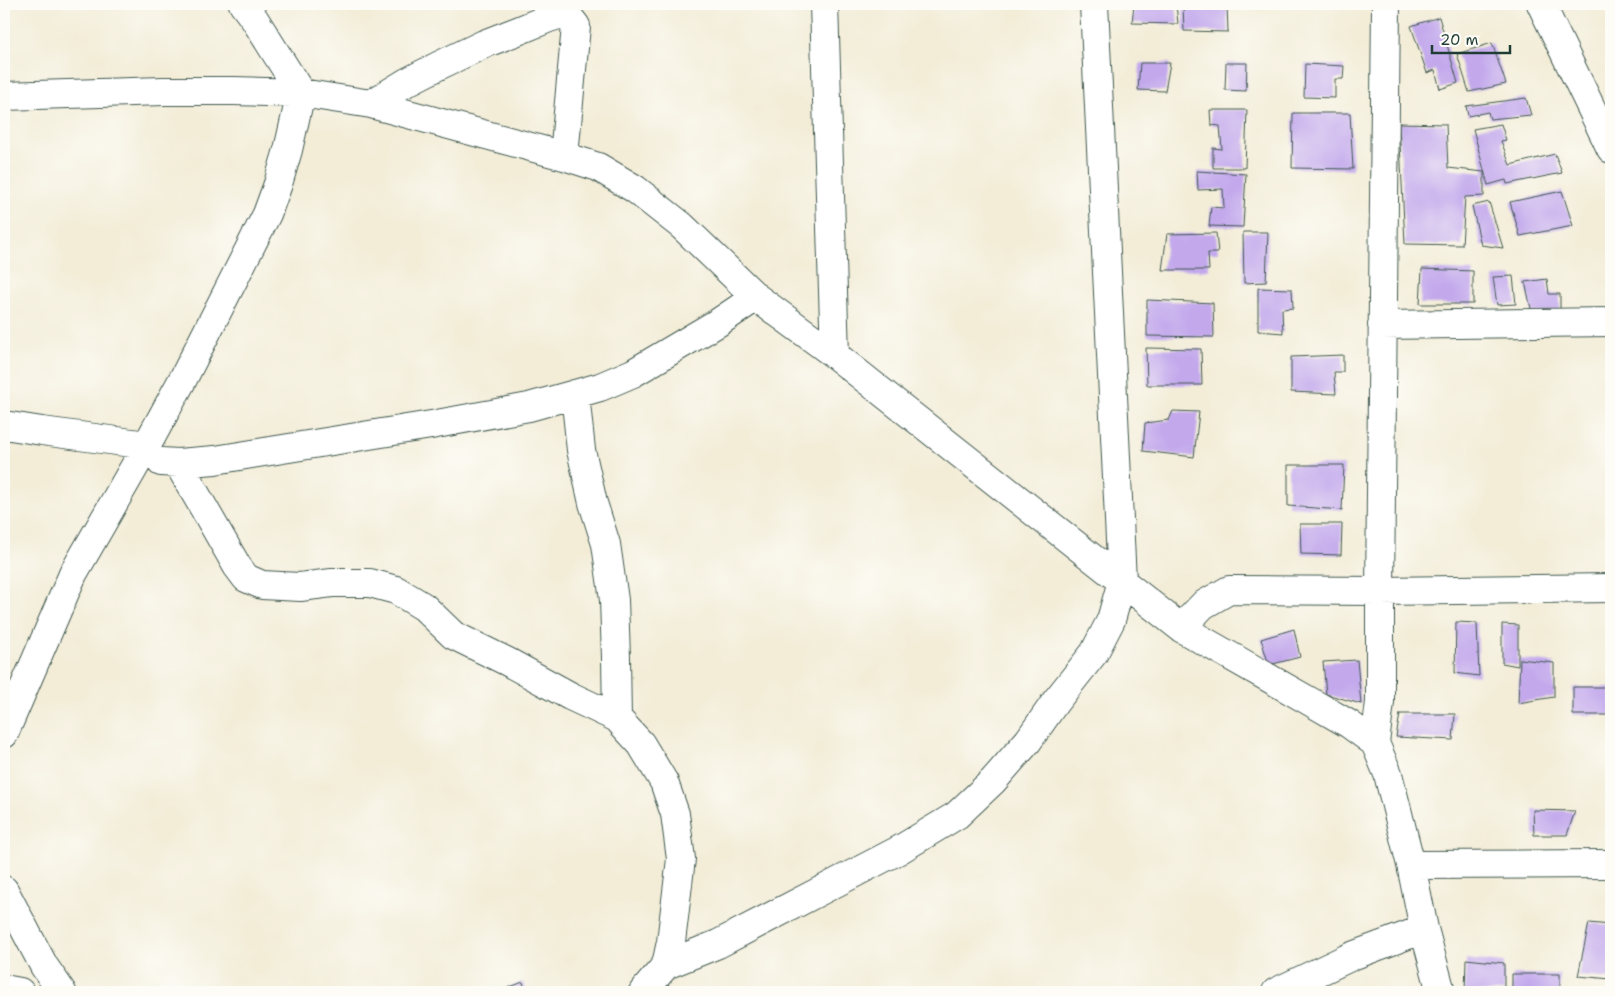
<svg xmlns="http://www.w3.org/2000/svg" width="1615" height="996" viewBox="0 0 1615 996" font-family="'Shantell Sans',sans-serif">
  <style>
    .building { fill: #c3a9ec }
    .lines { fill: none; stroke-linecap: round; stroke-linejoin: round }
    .minor-casing { stroke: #3f574d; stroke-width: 30 }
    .minor { stroke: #fff; stroke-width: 28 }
  </style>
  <rect width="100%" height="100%" fill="#fdfcf7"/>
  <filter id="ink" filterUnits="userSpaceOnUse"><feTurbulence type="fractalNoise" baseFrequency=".02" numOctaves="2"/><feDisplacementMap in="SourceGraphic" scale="10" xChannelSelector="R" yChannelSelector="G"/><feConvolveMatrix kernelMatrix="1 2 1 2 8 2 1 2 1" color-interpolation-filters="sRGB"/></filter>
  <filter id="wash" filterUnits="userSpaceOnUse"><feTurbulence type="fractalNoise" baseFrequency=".0096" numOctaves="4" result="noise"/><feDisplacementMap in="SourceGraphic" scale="20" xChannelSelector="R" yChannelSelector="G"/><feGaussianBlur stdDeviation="1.12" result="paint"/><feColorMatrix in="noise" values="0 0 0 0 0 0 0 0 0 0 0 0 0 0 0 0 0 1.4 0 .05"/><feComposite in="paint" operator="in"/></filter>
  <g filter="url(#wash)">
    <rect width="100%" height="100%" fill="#f3edd8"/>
    <g id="blocks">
      <path class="building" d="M1134,4H1176L1178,24L1132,23Z
        M1183,4H1227L1228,32L1184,31Z
        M1439,17L1458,83L1440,89L1435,70L1427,73L1411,26Z
        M1492,43L1506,84L1469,92L1457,54Z
        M1140,63H1170L1165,91L1138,90Z
        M1226,63H1247L1246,91L1225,90Z
        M1305,64L1344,66L1343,79H1335V98L1304,97Z
        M1526,98L1531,115L1490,119L1488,112L1468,116L1466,106Z
        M1210,110H1247L1245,168H1213V148L1222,149L1220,126L1211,125Z
        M1293,113H1350L1353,169L1292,168Z
        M1399,123L1446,124L1448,168L1484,172V196L1465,197L1462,245L1405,244Z
        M1501,124L1506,140L1501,141L1510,165L1555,154L1562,173L1507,184L1506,180L1488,185L1473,129Z
        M1197,171L1246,174L1243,227L1209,226L1211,207L1224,208L1223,189L1198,190Z
        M1562,191L1573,226L1520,236L1510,202Z
        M1489,202L1503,248L1481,245L1472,206Z
        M1243,232H1268L1266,282L1244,283Z
        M1216,233L1218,253H1208L1209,270H1162L1167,234Z
        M1422,269L1473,271V304H1420Z
        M1513,276L1516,304L1497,305L1493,277Z
        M1547,279L1549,294H1560V312L1532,313L1525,282Z
        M1258,288L1292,289L1293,308L1282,309L1283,333L1258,331Z
        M1147,300L1213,303L1214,337L1147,336Z
        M1146,348L1201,349L1202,385H1147Z
        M1343,355V372H1334L1336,394L1291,392V357Z
        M1173,411L1199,412L1194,457L1143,451L1145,423L1169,420Z
        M1288,465H1344L1342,510L1288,506Z
        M1300,524H1342L1341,555L1301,554Z
        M1456,622L1477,623L1479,676L1455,673Z
        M1502,624L1518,625V666L1502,663Z
        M1294,629L1300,657L1269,665L1261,639Z
        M1520,659L1554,663V697L1518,703Z
        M1357,660L1361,704L1326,694L1323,662Z
        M1573,687H1611V715H1573Z
        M1400,714H1455L1453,740L1396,737Z
        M1533,810L1575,811L1567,835H1534Z
        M1589,923L1611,925V979L1578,976Z
        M1466,959L1504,963V992H1465Z
        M1512,974H1560V992H1512Z
        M523,982L526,992H497Z"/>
    </g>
  </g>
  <g filter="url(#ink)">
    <use href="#blocks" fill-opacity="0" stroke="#3f574d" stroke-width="1"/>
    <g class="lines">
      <defs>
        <path id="minor" d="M824,4L835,355
          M1541,4L1611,149
          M4,96L164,91H233L301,93L371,104L564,156L598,167L635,189L682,226L756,297L835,355L1181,628L1311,702L1349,724L1375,743L1388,774L1411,865L1424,929L1441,992
          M371,104L407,82L438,66L484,44L520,30L549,18L562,14L569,17L576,26L564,156
          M1382,325L1611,322
          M575,394L581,450L593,503L606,544L614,600L616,658L617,718
          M4,425L42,431L147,445
          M161,462L178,463L215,460L431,425L529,407L600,387L633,373L719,322L756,297
          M178,463L237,566L246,578L262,585L300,587L332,583H370L396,590L424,607L453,635L508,662L570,696L617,718L641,744L664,782L675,814L681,859L671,942L666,965L643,992
          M1181,628L1203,605L1229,590L1380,591L1611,588
          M4,734L73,574L147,445L184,377L267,214L278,184L288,150L301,93L255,20L243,4
          M1375,743L1380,702V591L1386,4
          M1411,865L1611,864
          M4,890L44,966L62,992
          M666,965L718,944L822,890L899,850L957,815L993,781L1028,741L1056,701L1094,653L1111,620L1122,581L1094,4
          M4,989L20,992
          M1276,992L1352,956L1424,929"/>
      </defs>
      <use href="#minor" class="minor-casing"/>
      <use href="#minor" class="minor"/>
    </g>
  </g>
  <rect width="1615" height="996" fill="none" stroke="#fdfcf7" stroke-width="20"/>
  <path d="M1432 45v8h78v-8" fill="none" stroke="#1f3d34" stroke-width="2.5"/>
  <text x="1440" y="45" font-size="15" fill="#1f3d34" stroke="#fdfcf7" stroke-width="4" paint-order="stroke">20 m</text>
</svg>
